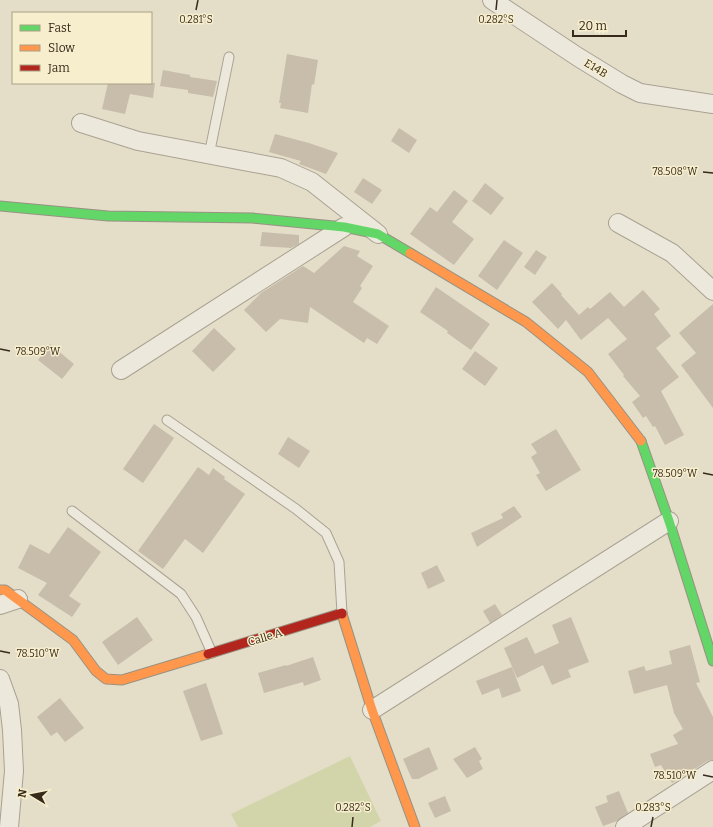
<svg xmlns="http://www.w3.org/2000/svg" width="713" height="827" viewBox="0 0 713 827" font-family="Bitter,serif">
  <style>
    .green { fill: #d2d5aa }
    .building { fill: #c8bcaa }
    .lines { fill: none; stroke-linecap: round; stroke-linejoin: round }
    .lane-casing { stroke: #a9a293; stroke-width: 11 }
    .street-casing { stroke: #a9a293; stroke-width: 20 }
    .fast-casing { stroke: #989283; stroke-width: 11 }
    .slow-casing { stroke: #989283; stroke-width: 11 }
    .jam-casing { stroke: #989283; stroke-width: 11 }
    .lane { stroke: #ece8dc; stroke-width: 9 }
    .street { stroke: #ece8dc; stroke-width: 18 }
    .fast { stroke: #63d668; stroke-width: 9 }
    .slow { stroke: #ff974d; stroke-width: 9 }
    .jam { stroke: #b3261e; stroke-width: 9 }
    .ticks { fill: none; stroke: #372a1b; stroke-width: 1.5 }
    .labels { text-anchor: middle; stroke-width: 3; stroke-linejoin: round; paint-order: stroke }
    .street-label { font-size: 11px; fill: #372a1b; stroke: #f7eecd }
    .ticks-label { font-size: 10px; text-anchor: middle; fill: #372a1b; stroke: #f7eecd; stroke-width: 3; stroke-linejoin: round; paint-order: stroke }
  </style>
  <rect width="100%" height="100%" fill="#e4dec9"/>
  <path class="green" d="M350,756L381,821L370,827H238L231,814Z"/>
  <path class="building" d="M287,54L318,60L314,85L312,84L308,113L280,108L281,103H279Z
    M163,70L190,75V77L217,81L213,97L188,93V90L160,86Z
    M108,83H155L153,98L130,94L125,114L102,109Z
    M399,128L417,140L409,153L391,141Z
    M275,134L309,143L338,153L326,174L299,164L301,161L269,152Z
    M363,178L382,190L372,204L354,192Z
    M485,183L504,198L491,215L472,201Z
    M454,190L468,201L452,222L474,239L454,265L410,234L430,207L437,212Z
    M262,232L299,235V244L291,248L260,246Z
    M504,240L523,253L497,290L478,276Z
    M344,246L360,251L357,256L373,266L360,286L362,288L353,302L389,326L377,344L367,338L364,343L310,307L308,323L280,319L266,332L244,310L261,293L303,266L314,273Z
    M536,250L547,257L535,275L524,267Z
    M552,283L562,294L561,295L579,315L588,307L590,309L610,292L624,307L643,290L660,309L654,314L671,336L656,348L679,377L661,391L684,435L665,445L655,426L653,427L646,416L643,418L632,402L640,396L623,376L624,375L608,354L627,339L608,318L581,340L566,320L558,329L532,302Z
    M436,287L490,324L471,350L447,333L448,331L420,312Z
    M713,304V408L681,365L696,353L679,333Z
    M214,328L236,349L213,372L192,351Z
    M50,344L74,364L62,379L38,360Z
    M475,351L498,368L485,386L462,369Z
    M154,424L174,438L143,483L123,469Z
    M556,429L581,470L546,491L536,475L540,473L531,457L537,453L531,444Z
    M288,437L310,451L299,468L278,454Z
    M198,467L209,475L213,468L225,477L224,479L245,494L203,553L185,539L163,569L138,551Z
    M514,506L522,517L477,547L471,533L503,518L501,514Z
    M68,527L101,552L69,596L81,604L72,617L38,595L47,583L18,568L30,544L49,554Z
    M437,565L445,581L428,589L421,573Z
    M495,604L502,615L490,623L483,611Z
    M137,617L153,640L118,665L102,642Z
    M571,617L589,662L568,670L571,677L552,685L543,665L517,678L504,648L527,637L535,654L559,643L552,625Z
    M690,645L700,682L696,683L713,717V760L707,761L695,769V768L672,783L661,765L655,767L650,754L678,744L673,735L683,729L674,713L667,685L634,694L628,671L644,666L646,671L672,664L669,651Z
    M313,657L321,680L304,686L303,682L264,693L258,673L286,665V666Z
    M512,667L521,691L502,698L499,688L482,695L476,681Z
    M206,683L223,734L201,741L183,691Z
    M60,698L84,728L65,742L57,732L51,736L37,717Z
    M429,747L438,769L418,779H412L403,759Z
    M475,747L482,759L479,761L483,769L467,778L453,759Z
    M619,791L628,813L617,821L603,826L595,807L608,802L606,796Z
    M445,796L451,811L435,818L428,803Z"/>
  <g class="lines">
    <defs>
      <path id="lane" d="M209,155L229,57
        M167,420L296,509L326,533L339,562L342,613
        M72,511L181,594L196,617L212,653"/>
      <path id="street" d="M492,0L578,57L622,84L640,93L713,104
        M81,123L138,141L281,168L312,182L378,234
        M618,223L672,253L713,291
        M121,370L344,227
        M0,605L18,599
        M0,679L9,704L12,730L14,771L9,827
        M372,710L669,521
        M625,827L713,770"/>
      <path id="fast" d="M0,206L108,216L252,218L344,227L378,234L410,253
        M641,441L669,521L713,661"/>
      <path id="slow" d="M410,253L526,322L588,372L641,441
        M0,590H5L73,640L96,671L106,679L122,680L208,654
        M342,614L372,710L415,827"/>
      <path id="jam" d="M208,654L342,613V614"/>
    </defs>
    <use href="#lane" class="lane-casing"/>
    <use href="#street" class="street-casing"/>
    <use href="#fast" class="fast-casing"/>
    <use href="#slow" class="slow-casing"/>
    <use href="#jam" class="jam-casing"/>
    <use href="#lane" class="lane"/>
    <use href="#street" class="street"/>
    <use href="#fast" class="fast"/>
    <use href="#slow" class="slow"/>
    <use href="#jam" class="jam"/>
  </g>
  <path class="ticks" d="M196,10L198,0M496,10L497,0M703,172L713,173M0,349L10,351M703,473L713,475M0,651L10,653M703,775L713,777M352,827L353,817M651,827L653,817"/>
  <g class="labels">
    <g class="street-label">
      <text transform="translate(596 68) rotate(31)" y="4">E14B</text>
      <text transform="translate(265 637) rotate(-17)" y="4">Calle A</text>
    </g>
  </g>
  <g class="ticks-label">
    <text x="196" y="23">0.281°S</text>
    <text x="496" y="23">0.282°S</text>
    <text x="675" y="175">78.508°W</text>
    <text x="38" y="355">78.509°W</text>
    <text x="675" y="477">78.509°W</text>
    <text x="38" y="657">78.510°W</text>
    <text x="675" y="779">78.510°W</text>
    <text x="353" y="811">0.282°S</text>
    <text x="653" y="811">0.283°S</text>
  </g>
  <rect x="12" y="12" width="140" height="72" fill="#f7eecd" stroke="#aaa086"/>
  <rect x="20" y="25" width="20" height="6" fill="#63d668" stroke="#aaa086"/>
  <text x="48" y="32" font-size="12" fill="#372a1b">Fast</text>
  <rect x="20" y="45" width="20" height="6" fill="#ff974d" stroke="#aaa086"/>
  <text x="48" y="52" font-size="12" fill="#372a1b">Slow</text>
  <rect x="20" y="65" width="20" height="6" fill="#b3261e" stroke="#aaa086"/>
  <text x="48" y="72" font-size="12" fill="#372a1b">Jam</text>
  <g transform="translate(32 795) rotate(280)" stroke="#f7eecd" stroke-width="3" paint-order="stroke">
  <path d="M0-3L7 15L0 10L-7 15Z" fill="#372a1b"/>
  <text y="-6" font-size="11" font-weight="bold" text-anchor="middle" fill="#372a1b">N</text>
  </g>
  <path d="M573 30v6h53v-6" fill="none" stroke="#372a1b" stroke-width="2"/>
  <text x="579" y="30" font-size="12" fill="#372a1b" stroke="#f7eecd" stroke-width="3" paint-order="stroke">20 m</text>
</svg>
